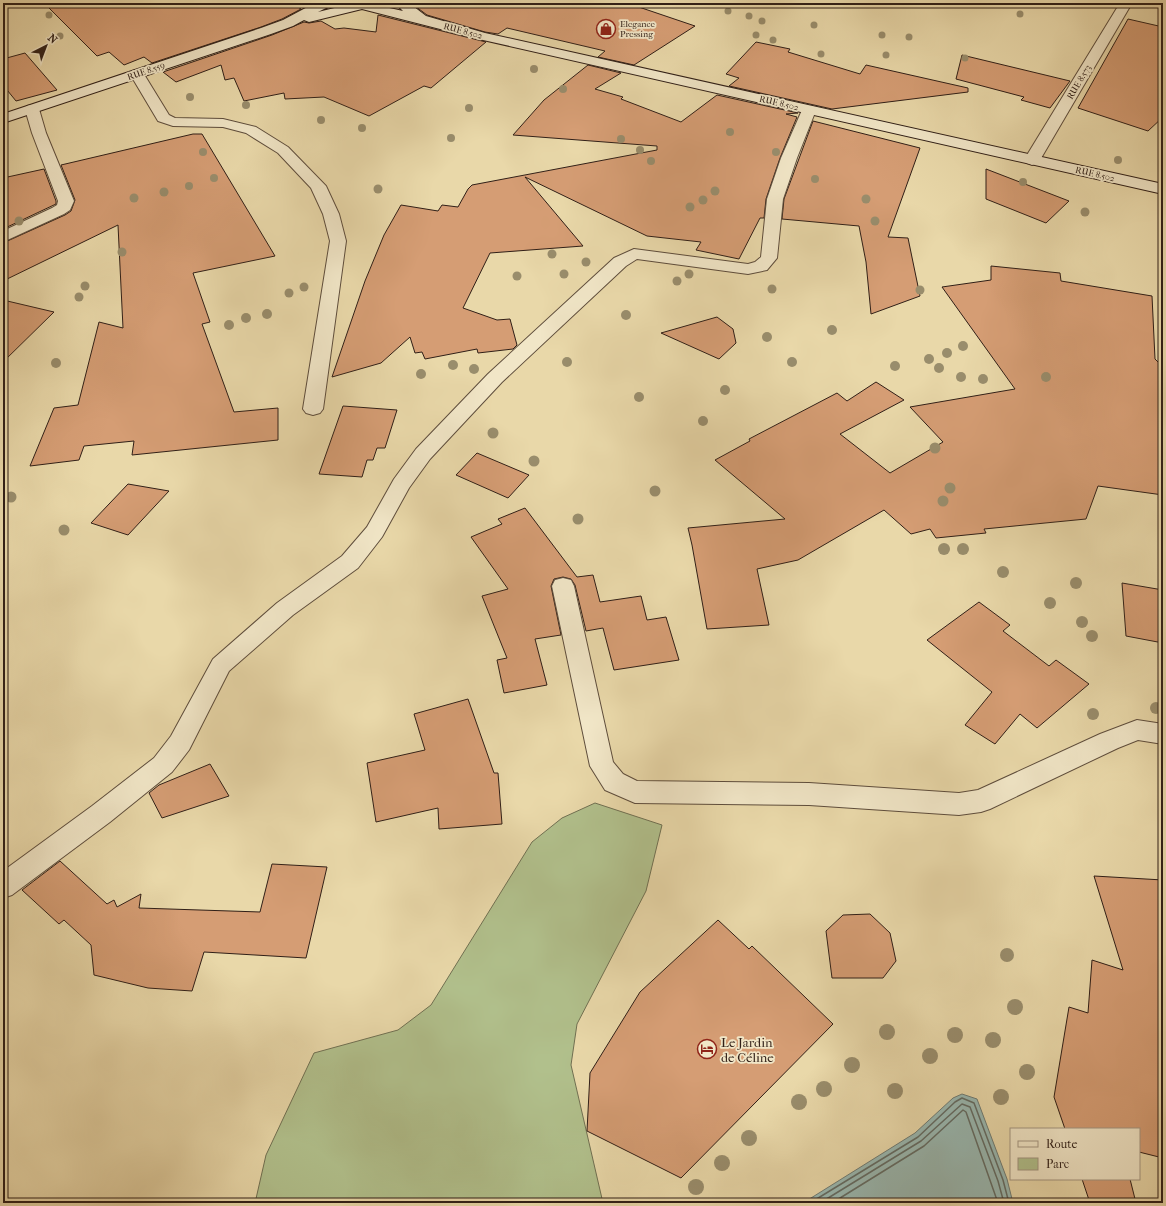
<svg xmlns="http://www.w3.org/2000/svg" width="1166" height="1206" viewBox="0 0 1166 1206" font-family="'IM FELL French Canon',serif">
  <style>
    .green { fill: #b1c08c; stroke: #707052 }
    .water { fill: #99b8b1; stroke: #6f7b73 }
    .lines { fill: none; stroke-linecap: round; stroke-linejoin: round }
    .shore { stroke: #646c64; stroke-width: 1.5 }
    .building { fill: #d59d74; stroke: #301f17 }
    .minor-casing { stroke: #5e4d3c; stroke-width: 2 }
    .secondary-casing { stroke: #301f17; stroke-width: 2 }
    .minor { fill: #f1e6c7; fill-rule: evenodd }
    .secondary { fill: #f1e6c7; fill-rule: evenodd }
    .tree { fill: #998d6c }
    .labels { text-anchor: middle; stroke-width: 3.5; stroke-linejoin: round; paint-order: stroke }
    .far-poi-label { font-size: 9px; fill: #301f17; stroke: #f1e6c7; text-anchor: start }
    .far-street-label { font-size: 9px; fill: #301f17; stroke: #f1e6c7 }
    .near-poi-label { font-size: 13px; fill: #301f17; stroke: #f1e6c7; text-anchor: start }
  </style>
  <rect width="100%" height="100%" fill="#e9d8a9"/>
  <filter id="stains"><feTurbulence type="fractalNoise" baseFrequency=".005" numOctaves="4"/><feColorMatrix values="0 0 0 0 .2 0 0 0 0 .09 0 0 0 0 .02 0 0 0 .5 -.17"/></filter>
  <radialGradient id="worn" r=".72"><stop offset=".6" stop-color="#630" stop-opacity="0"/><stop offset="1" stop-color="#630" stop-opacity=".3"/></radialGradient>
  <path class="green" d="M595,803L662,825L646,891L577,1024L571,1065L603,1203H255L266,1155L314,1053L398,1030L431,1005L532,842L562,818Z"/>
  <path class="water" d="M962,1094L977,1099L1007,1179L1013,1203H803L915,1133L953,1098Z"/>
  <g class="lines">
    <path class="shore" d="M810,1203L918,1137L955,1102L962,1098L974,1103L1003,1180L1009,1203
      M820,1203L921,1141L962,1104L970,1107L998,1181L1004,1203
      M832,1203L924,1146L963,1110L966,1112L998,1203"/>
  </g>
  <path class="building" d="M44,3H256L262,7L273,3H291L301,9L282,19L261,27L152,63L144,57L124,65L109,52L97,56Z
    M411,3H627L695,26L634,65L598,57L605,51L507,28L498,34L485,32L427,15Z
    M378,15L486,42L431,88L424,86L369,116L324,97L285,99L284,93L244,101L234,78L225,80L221,65L176,82L163,72L272,35L304,22L309,23L321,21L335,29L344,28L376,32Z
    M1128,19L1163,27V117L1148,131L1078,108Z
    M756,42L790,49L788,52L860,74L866,65L968,88V92L832,109L729,86L739,78L726,74Z
    M25,53L57,90L16,101L3,85V59Z
    M962,55L1070,81L1050,108L1021,100L1024,97L956,79Z
    M588,65L621,73L595,89L623,97L621,99L681,122L717,95L798,113L786,114L797,117L780,158L766,199L764,218H760L739,259L696,250L701,242L647,236L525,177L583,246L490,253L463,308L497,320L510,319L517,345L513,349L478,353L477,349L425,359L422,352L415,353L410,337L381,363L332,377L365,281L384,235L401,205L438,211L442,205L458,207L468,189L472,185L657,150V146L513,135L544,100Z
    M813,121L920,148L888,237L908,238L920,296L871,314L866,262L859,226L782,219L784,199Z
    M193,134H202L275,256L193,273L210,322L202,324L234,412L278,408V440L132,455L134,441L84,446L79,460L30,466L54,408L78,405L99,322L123,328L118,225L3,281V243L65,215L71,211L75,200L61,165Z
    M44,169L56,201V204L3,229V178Z
    M986,169L1069,201L1046,223L986,199Z
    M991,266L1060,273L1061,281L1152,296L1155,359L1163,367V495L1098,486L1086,519L984,529L986,533L936,538L930,529L911,534L884,510L798,560L757,569L769,625L707,629L692,545L688,528L785,519L715,460L750,441L749,439L837,393L847,401L876,382L904,400L840,434L890,473L943,442L910,407L1015,389L942,287L991,280Z
    M3,300L54,312L3,362Z
    M717,317L733,329L736,343L719,359L661,333Z
    M343,406L397,410L385,448H377L373,460H367L362,477L319,474Z
    M477,453L529,475L508,498L456,475Z
    M128,484L169,491L128,535L91,523Z
    M525,508L577,577L593,575L600,602L641,596L647,620L666,617L679,660L614,670L603,628L586,631L575,585L571,579L563,577L554,579L551,586L561,635L535,639L547,685L504,693L497,660L507,658L482,596L508,589L471,537L502,524L498,519Z
    M1122,583L1163,590V643L1126,636Z
    M979,602L1010,625L1003,631L1049,666L1056,660L1089,684L1037,728L1020,714L995,744L965,725L992,692L927,640Z
    M468,699L494,773H498L502,824L439,829L438,808L376,822L367,763L425,750L414,714Z
    M210,764L229,796L162,818L149,793L159,785Z
    M60,861L107,904L114,900L117,907L141,894L139,908L260,912L272,864L327,867L306,958L204,952L192,991L148,988L94,975L91,945L64,920L59,924L22,890Z
    M1094,876L1163,880V1158L1139,1152V1129H1065L1054,1097L1069,1007L1088,1013L1092,960L1123,970Z
    M870,914L890,933L896,961L883,978H832L826,931L843,915Z
    M718,920L749,949L752,946L833,1024L681,1178L587,1131L590,1073L640,992Z
    M1082,1179H1130L1136,1203H1090Z"/>
  <g class="lines">
    <defs>
      <path id="minor" d="M1120,3H1132L1040,160L1037,163L1032,165L1027,163L1024,160Z
        M137,70L142,71L169,115L175,118L223,119L256,127L288,147L326,186L339,214L346,241L323,409L320,413L313,415L306,413L303,409L330,241L323,214L311,188L278,153L246,133L223,127L173,126L158,121L130,74L132,71Z
        M32,105L37,106L39,109L46,133L74,201L70,210L64,214L3,242V231L52,208L57,205L58,201L32,133L25,109L27,106Z
        M809,106L814,107L816,110L797,158L783,199L777,258L767,270L748,274L637,259L626,266L502,382L430,459L409,488L382,537L358,568L293,615L229,671L189,750L172,772L110,822L12,895L3,898V871L92,806L154,758L171,736L213,659L277,603L342,556L367,527L394,479L416,449L488,374L614,258L634,249L748,264L755,262L761,257L767,199L781,158L802,110L804,107Z
        M563,578L571,580L574,586L613,762L623,774L637,781L809,783L959,793L978,790L1100,734L1129,723L1137,720L1163,724V744L1138,740L1118,748L990,809L981,812L959,815L809,805L635,803L605,790L590,766L552,586L555,580Z"/>
      <path id="secondary" d="M315,3H331L330,6L318,12L355,3H367L403,11L395,3H409L426,16L485,33L1163,184V194L483,40L362,9L309,22L304,20L293,26L271,34L3,123V114L261,28L283,20Z"/>
    </defs>
    <use href="#minor" class="minor-casing"/>
    <use href="#secondary" class="secondary-casing"/>
    <use href="#minor" class="minor"/>
    <use href="#secondary" class="secondary"/>
  </g>
  <g class="tree">
    <circle cx="728" cy="11" r="3.5"/>
    <circle cx="1020" cy="14" r="3.5"/>
    <circle cx="49" cy="15" r="3.5"/>
    <circle cx="749" cy="16" r="3.5"/>
    <circle cx="762" cy="21" r="3.5"/>
    <circle cx="814" cy="25" r="3.5"/>
    <circle cx="756" cy="35" r="3.5"/>
    <circle cx="882" cy="35" r="3.5"/>
    <circle cx="60" cy="36" r="3.5"/>
    <circle cx="909" cy="37" r="3.5"/>
    <circle cx="773" cy="40" r="3.5"/>
    <circle cx="821" cy="54" r="3.5"/>
    <circle cx="886" cy="55" r="3.5"/>
    <circle cx="965" cy="58" r="3.5"/>
    <circle cx="534" cy="69" r="4"/>
    <circle cx="563" cy="89" r="4"/>
    <circle cx="190" cy="97" r="4"/>
    <circle cx="246" cy="105" r="4"/>
    <circle cx="469" cy="108" r="4"/>
    <circle cx="321" cy="120" r="4"/>
    <circle cx="362" cy="128" r="4"/>
    <circle cx="730" cy="132" r="4"/>
    <circle cx="451" cy="138" r="4"/>
    <circle cx="621" cy="139" r="4"/>
    <circle cx="640" cy="150" r="4"/>
    <circle cx="203" cy="152" r="4"/>
    <circle cx="776" cy="152" r="4"/>
    <circle cx="1118" cy="160" r="4"/>
    <circle cx="651" cy="161" r="4"/>
    <circle cx="214" cy="178" r="4"/>
    <circle cx="815" cy="179" r="4"/>
    <circle cx="1023" cy="182" r="4"/>
    <circle cx="189" cy="186" r="4"/>
    <circle cx="378" cy="189" r="4.5"/>
    <circle cx="715" cy="191" r="4.5"/>
    <circle cx="164" cy="192" r="4.5"/>
    <circle cx="134" cy="198" r="4.5"/>
    <circle cx="866" cy="199" r="4.5"/>
    <circle cx="703" cy="200" r="4.5"/>
    <circle cx="690" cy="207" r="4.5"/>
    <circle cx="1085" cy="212" r="4.5"/>
    <circle cx="19" cy="221" r="4.5"/>
    <circle cx="875" cy="221" r="4.5"/>
    <circle cx="122" cy="252" r="4.5"/>
    <circle cx="552" cy="254" r="4.5"/>
    <circle cx="586" cy="262" r="4.5"/>
    <circle cx="564" cy="274" r="4.5"/>
    <circle cx="689" cy="274" r="4.5"/>
    <circle cx="517" cy="276" r="4.5"/>
    <circle cx="677" cy="281" r="4.5"/>
    <circle cx="85" cy="286" r="4.5"/>
    <circle cx="304" cy="287" r="4.5"/>
    <circle cx="772" cy="289" r="4.5"/>
    <circle cx="920" cy="290" r="4.5"/>
    <circle cx="289" cy="293" r="4.5"/>
    <circle cx="79" cy="297" r="4.5"/>
    <circle cx="267" cy="314" r="5"/>
    <circle cx="626" cy="315" r="5"/>
    <circle cx="246" cy="318" r="5"/>
    <circle cx="229" cy="325" r="5"/>
    <circle cx="832" cy="330" r="5"/>
    <circle cx="767" cy="337" r="5"/>
    <circle cx="963" cy="346" r="5"/>
    <circle cx="947" cy="353" r="5"/>
    <circle cx="929" cy="359" r="5"/>
    <circle cx="567" cy="362" r="5"/>
    <circle cx="792" cy="362" r="5"/>
    <circle cx="56" cy="363" r="5"/>
    <circle cx="453" cy="365" r="5"/>
    <circle cx="895" cy="366" r="5"/>
    <circle cx="939" cy="368" r="5"/>
    <circle cx="474" cy="369" r="5"/>
    <circle cx="421" cy="374" r="5"/>
    <circle cx="961" cy="377" r="5"/>
    <circle cx="1046" cy="377" r="5"/>
    <circle cx="983" cy="379" r="5"/>
    <circle cx="725" cy="390" r="5"/>
    <circle cx="639" cy="397" r="5"/>
    <circle cx="703" cy="421" r="5"/>
    <circle cx="493" cy="433" r="5.5"/>
    <circle cx="935" cy="448" r="5.5"/>
    <circle cx="534" cy="461" r="5.5"/>
    <circle cx="950" cy="488" r="5.5"/>
    <circle cx="655" cy="491" r="5.5"/>
    <circle cx="11" cy="497" r="5.5"/>
    <circle cx="943" cy="501" r="5.5"/>
    <circle cx="578" cy="519" r="5.5"/>
    <circle cx="64" cy="530" r="5.5"/>
    <circle cx="944" cy="549" r="6"/>
    <circle cx="963" cy="549" r="6"/>
    <circle cx="1003" cy="572" r="6"/>
    <circle cx="1076" cy="583" r="6"/>
    <circle cx="1050" cy="603" r="6"/>
    <circle cx="1082" cy="622" r="6"/>
    <circle cx="1092" cy="636" r="6"/>
    <circle cx="1156" cy="708" r="6"/>
    <circle cx="1093" cy="714" r="6"/>
    <circle cx="1007" cy="955" r="7"/>
    <circle cx="1015" cy="1007" r="8"/>
    <circle cx="887" cy="1032" r="8"/>
    <circle cx="955" cy="1035" r="8"/>
    <circle cx="993" cy="1040" r="8"/>
    <circle cx="930" cy="1056" r="8"/>
    <circle cx="852" cy="1065" r="8"/>
    <circle cx="1027" cy="1072" r="8"/>
    <circle cx="824" cy="1089" r="8"/>
    <circle cx="895" cy="1091" r="8"/>
    <circle cx="1001" cy="1097" r="8"/>
    <circle cx="799" cy="1102" r="8"/>
    <circle cx="749" cy="1138" r="8"/>
    <circle cx="722" cy="1163" r="8"/>
    <circle cx="696" cy="1187" r="8"/>
  </g>
  <defs>
    <symbol id="shop-ring" viewBox="-11 -11 22 22"><circle r="9.5" fill="#f1e6c7" stroke="#8f2418" stroke-width="1.5"/><path d="M-5-2.5h2.3a2.7 3.5 0 0 1 5.4 0H5L5.5 6h-11ZM-1.5-2.5h3a1.5 2.3 0 0 0-3 0Z" fill="#8f2418"/></symbol>
    <symbol id="hotel-ring" viewBox="-11 -11 22 22"><circle r="9.5" fill="#f1e6c7" stroke="#8f2418" stroke-width="1.5"/><path d="M-6-4.5h1.5V1H6V5H4.5V3h-9V5H-6ZM-4 0a1.8 1.8 0 1 1 3.6 0ZM.5 0V-2.5h3Q6-2.5 6 0Z" fill="#8f2418"/></symbol>
  </defs>
  <g fill-rule="evenodd">
    <use href="#shop-ring" x="595" y="18" width="22" height="22"/>
    <use href="#hotel-ring" x="696" y="1038" width="22" height="22"/>
  </g>
  <g class="labels">
    <g class="far-poi-label">
      <text x="620" y="27">Elegance<tspan x="620" dy="10">Pressing</tspan></text>
    </g>
    <g class="far-street-label">
      <text transform="translate(463 31) rotate(15)" y="3">RUE 8.502</text>
      <text transform="translate(146 71) rotate(-19)" y="3">RUE 8.559</text>
      <text transform="translate(1079 82) rotate(-59)" y="3">RUE 8.573</text>
      <text transform="translate(779 103) rotate(13)" y="3">RUE 8.502</text>
      <text transform="translate(1095 174) rotate(13)" y="3">RUE 8.502</text>
    </g>
    <g class="near-poi-label">
      <text x="721" y="1047">Le Jardin<tspan x="721" dy="15">de Céline</tspan></text>
    </g>
  </g>
  <rect width="1166" height="1206" fill="none" stroke="#e9d8a9" stroke-width="16"/>
  <rect x="4" y="4" width="1158" height="1198" fill="none" stroke="#301f17" stroke-width="2"/>
  <rect x="8" y="8" width="1150" height="1190" fill="none" stroke="#301f17"/>
  <rect x="1010" y="1128" width="130" height="52" fill="#f1e6c7" stroke="#a49681"/>
  <rect x="1018" y="1141" width="20" height="6" fill="#f1e6c7" stroke="#a49681"/>
  <text x="1046" y="1148" font-size="12" fill="#301f17">Route</text>
  <rect x="1018" y="1158" width="20" height="12" fill="#b1c08c" stroke="#a49681"/>
  <text x="1046" y="1168" font-size="12" fill="#301f17">Parc</text>
  <g transform="translate(46 46) rotate(42)" stroke="#f1e6c7" stroke-width="3" paint-order="stroke">
  <path d="M0-3L7 15L0 10L-7 15Z" fill="#301f17"/>
  <text y="-6" font-size="11" font-weight="bold" text-anchor="middle" fill="#301f17">N</text>
  </g>
  <rect width="100%" height="100%" filter="url(#stains)"/>
  <rect width="100%" height="100%" fill="url(#worn)"/>
</svg>
